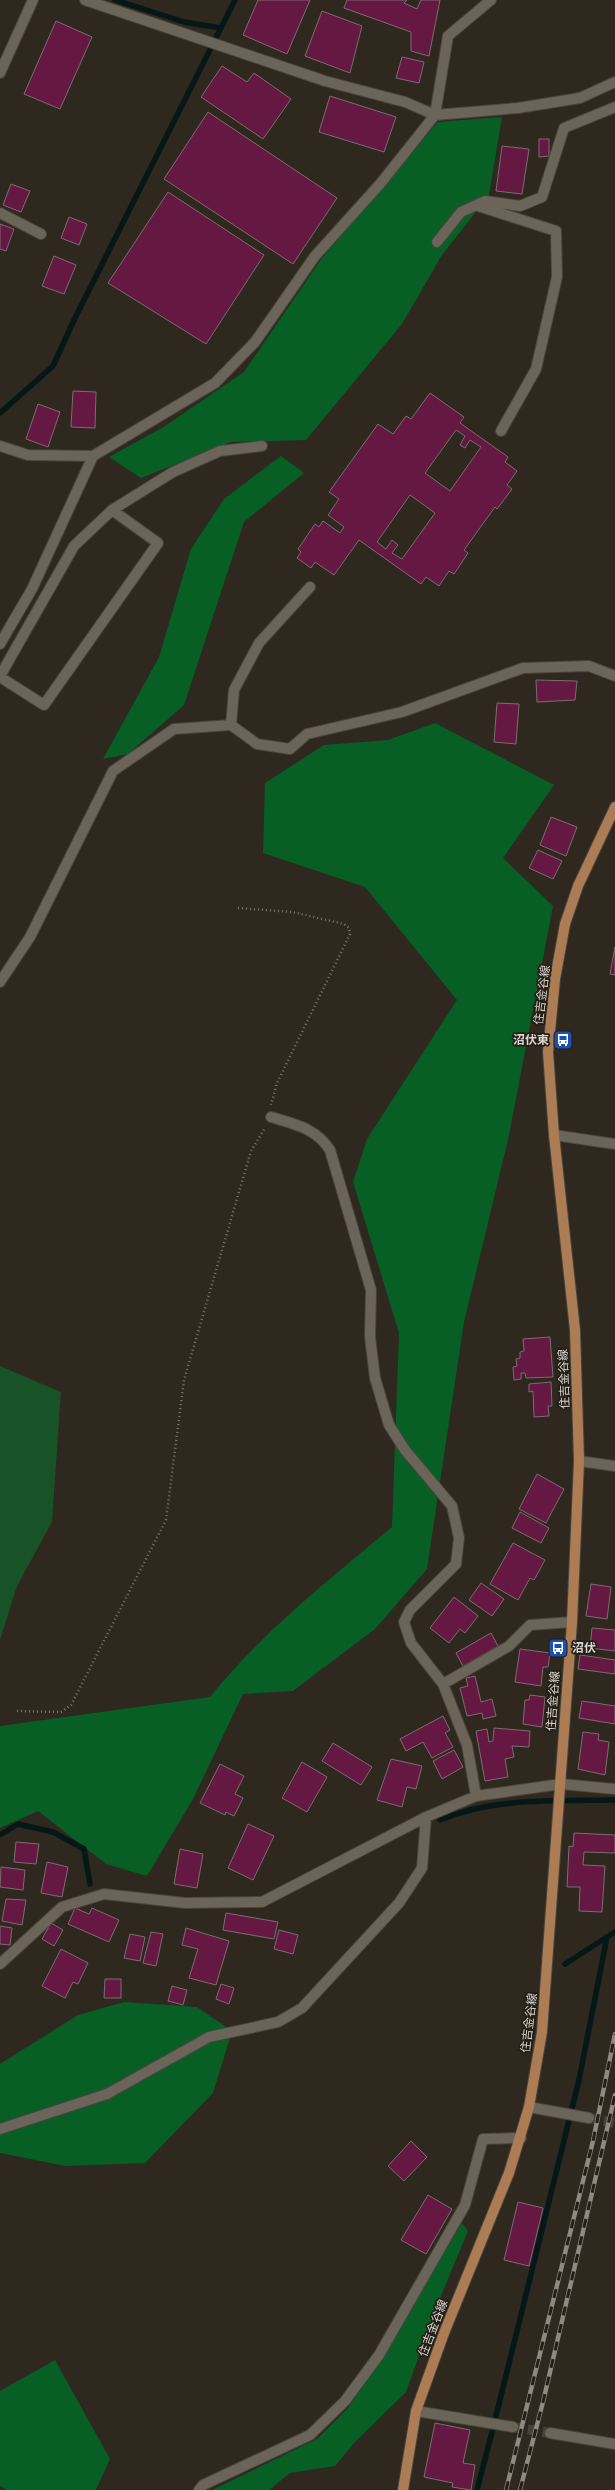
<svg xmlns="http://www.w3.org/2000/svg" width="615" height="2490" viewBox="0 0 615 2490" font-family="Lato,'Noto Sans JP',sans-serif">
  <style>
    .green { fill: #185227 }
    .forest { fill: #075f26 }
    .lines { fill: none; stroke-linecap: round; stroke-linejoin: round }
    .stream { stroke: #061717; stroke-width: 5.5 }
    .building { fill: #651842; stroke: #7b6d72; fill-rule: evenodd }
    .minor-tunnel { stroke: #484239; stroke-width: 10; stroke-dasharray: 10 5; stroke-linecap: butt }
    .minor-casing { stroke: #49443c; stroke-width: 12 }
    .major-casing { stroke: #49443c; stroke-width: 12 }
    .path { stroke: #7d7870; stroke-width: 2.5; stroke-dasharray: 1 3; stroke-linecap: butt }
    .minor { stroke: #6b6559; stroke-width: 10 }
    .major { stroke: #ac7c54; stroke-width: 10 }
    .rail-casing { stroke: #8e8982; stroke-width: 4.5 }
    .rail { stroke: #241f15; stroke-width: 3; stroke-dasharray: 9; stroke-linecap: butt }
    .labels { text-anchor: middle; stroke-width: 3.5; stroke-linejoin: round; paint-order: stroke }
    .street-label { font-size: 12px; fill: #d9d5cf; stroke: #241f15 }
    .poi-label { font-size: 12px; font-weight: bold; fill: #d9d5cf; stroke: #241f15; text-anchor: end }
  </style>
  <rect width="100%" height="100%" fill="#2e281e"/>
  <path class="green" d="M0,1366L61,1392L52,1522L17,1586L0,1640Z"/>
  <path class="forest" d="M502,117L489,195L442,255L402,324L306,440L231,442L141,478L109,457L162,428L244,372L322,258L438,122Z
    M281,456L304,473L244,522L184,705L128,754L103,759L159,657L191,549L224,499Z
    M435,723L554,785L503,858L553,906L508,1140L464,1322L427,1569L375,1629L293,1691L243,1694L193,1799L147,1876L106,1864L38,1811L0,1828V1726L210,1697C262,1632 329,1580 392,1527L399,1333L353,1182L367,1139L457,1000L365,887L263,853L265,783L324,745L388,740Z
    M124,2002L197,2007L232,2031L213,2093L145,2163L65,2166L0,2153V2064L78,2015Z
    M462,2223L468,2231L438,2303L406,2392L355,2442L335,2466L290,2473L269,2490H212L317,2439L348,2408L373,2371Z
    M55,2360L110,2459L96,2490H7L0,2486V2391Z"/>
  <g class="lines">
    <path class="stream" d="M115,0L184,22L221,28
      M0,413L53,366L75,318L235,0
      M440,1820C495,1797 556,1801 615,1800
      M0,1835L18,1824L53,1832L84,1849L90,1884
      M565,1964L607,1937
      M496,2416L579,2080L607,1937L615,1932
      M477,2490L492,2432"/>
  </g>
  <path class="building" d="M258,0H310L287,54L243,35Z
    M347,0H407L404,3L417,9L421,0H440L429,56L411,51V32L344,8Z
    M322,11L362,26L350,73L305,56Z
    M56,21L92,37L60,109L24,94Z
    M402,57L424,62L419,83L396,78Z
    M222,66L247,82L254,73L291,99L263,139L201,97Z
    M330,96L396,117L384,152L319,132Z
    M208,112L337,198L293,264L164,179Z
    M539,139H549V156L539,157Z
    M502,146L529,149L522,194L496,191Z
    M11,184L30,191L21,212L3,205Z
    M168,192L264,255L206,344L108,283Z
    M69,217L87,224L79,245L61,238Z
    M0,224L14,229L6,251L0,249Z
    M54,256L76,265L64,294L42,286Z
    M73,391L96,392L95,428L71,427Z
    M430,393L464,417L460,423L508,457L505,462L517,471L507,485L512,489L497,509L495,507L464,550L468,553L454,574L449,571L439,586L426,577L421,584L359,540L334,575L315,562L311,568L297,558L301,552L298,549L315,524L319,527L323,521L340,533L344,527L328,515L339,499L329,492L378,424L393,434L406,416L411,419ZM456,430L465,436L460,445L465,448L470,440L481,447L450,491L425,473ZM410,495L435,513L402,559L392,553L398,545L392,540L386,549L377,542Z
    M38,404L60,412L48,447L26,439Z
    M536,680L577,681L575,700L537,702Z
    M497,703L519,704L516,744L494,742Z
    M551,817L577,827L566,856L540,845Z
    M538,850L562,861L553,879L529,868Z
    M615,947V975L610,974Z
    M550,1337L553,1377L526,1378L525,1373H521V1379L514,1380L513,1367L517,1366L516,1359L520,1358V1352L524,1351L523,1339Z
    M551,1382L552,1406H548L549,1416L534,1417L533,1391L529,1392V1384Z
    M537,1474L564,1489L546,1523L519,1509Z
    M520,1512L549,1528L541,1543L512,1528Z
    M513,1543L545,1560L534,1580L530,1578L518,1600L490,1584Z
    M481,1583L504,1599L492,1616L469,1600Z
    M591,1584L611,1587L607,1619L586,1616Z
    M454,1597L478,1616L465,1633L460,1629L449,1643L430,1628Z
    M592,1628L615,1630V1651L590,1648Z
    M491,1633L498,1646L463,1666L456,1653Z
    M520,1649L550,1653L548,1667H543L541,1686L515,1682Z
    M580,1655L615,1660V1674L578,1669Z
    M475,1676L481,1702L492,1699L496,1716L483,1719L482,1713L467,1716L460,1688L468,1686L466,1678Z
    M530,1695L545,1697L542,1727L523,1724L525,1700H529Z
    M582,1701L615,1706V1724L579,1718Z
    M443,1716L450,1730L445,1733L453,1747L432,1758L423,1742L406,1751L400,1739Z
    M494,1728L530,1731L529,1747L512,1746L514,1757L505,1759L508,1777L485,1781L476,1731L487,1729L489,1742L493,1741Z
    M583,1732L599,1734L598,1740L609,1742L605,1775L578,1769Z
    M333,1743L372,1767L361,1785L322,1761Z
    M454,1750L463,1767L442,1779L433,1761Z
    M391,1759L422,1766L416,1789L407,1787L402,1807L377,1800Z
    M302,1762L327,1777L307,1812L282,1798Z
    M220,1764L244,1776L235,1794L243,1798L234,1816L226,1812L225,1815L200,1803Z
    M248,1824L274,1836L253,1880L228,1868Z
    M574,1833L615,1835V1853L584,1852L583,1865L605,1866L602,1912L579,1911L580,1887H567L569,1846L573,1847Z
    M16,1842L39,1844L36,1864L14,1862Z
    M180,1849L203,1854L197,1888L174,1884Z
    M47,1862L68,1867L62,1897L41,1893Z
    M1,1867L25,1870L23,1890L0,1887Z
    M6,1899L26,1900L22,1925L2,1921Z
    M75,1908L89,1914L92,1908L119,1920L109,1942L68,1924Z
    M226,1913L278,1922L274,1939L223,1930Z
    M51,1923L63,1930L54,1946L42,1939Z
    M0,1926L12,1928L10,1945L0,1944Z
    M186,1928L229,1941L216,1985L189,1978L198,1949L182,1945Z
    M279,1930L298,1935L293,1954L274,1949Z
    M151,1932L163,1934L156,1966L143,1963Z
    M130,1934L145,1937L140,1961L124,1958Z
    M61,1949L88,1963L78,1984L73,1982L65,1998L42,1986Z
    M105,1979H121V1998H104Z
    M221,1984L234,1988L229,2004L216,1999Z
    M172,1986L187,1990L183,2005L168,2001Z
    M411,2141L427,2157L404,2181L388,2166Z
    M428,2195L452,2209L426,2254L401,2240Z
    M518,2202L543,2208L529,2266L504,2260Z
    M435,2423L470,2430L463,2463L475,2465L471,2490L452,2487L453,2483L424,2477Z"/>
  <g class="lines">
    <path class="minor-tunnel" d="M589,2118L615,2123
      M513,2427L550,2433"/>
    <defs>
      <path id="minor" d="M85,0L325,81L405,102L435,115L518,108L580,98L615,82
        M0,73L33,0
        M478,206L556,231L557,277L536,369L501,431
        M0,213L41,234
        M437,242L461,212L485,201L520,206L542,197L564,128L615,107
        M0,446L28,455L93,456L215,383L255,342L315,256L380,184L435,115L448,36L491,0
        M112,510L173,472L220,451L262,446
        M310,587L259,643L234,690L231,725L257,744L290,749L307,734L402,712L523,668L589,666L615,676
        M0,644L32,589L93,456
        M0,676L74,546L112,510L158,543L44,705L0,677
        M0,982L30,937L113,771L174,729L231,725
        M271,1117C294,1124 316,1128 330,1150L371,1290L370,1337L375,1378L389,1425L405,1450L452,1506L459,1538L456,1564L410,1610L404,1622L411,1643L443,1684L509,1646L530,1625L572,1622
        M554,1135L615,1144
        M579,1461L615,1466
        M443,1684L467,1745L476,1796
        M0,1964L62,1907L104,1894L185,1903L262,1902L426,1817L476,1796L561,1784L615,1789
        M529,2107L589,2118
        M0,2129L107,2094L209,2037L278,2022L302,2008L399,1903L422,1868L426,1817
        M416,2411L513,2427
        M550,2433L615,2444
        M199,2490L203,2485L310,2435L345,2401L379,2355L465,2205L483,2139L521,2138"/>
      <path id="major" d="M403,2490L416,2411L444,2333L509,2173L529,2107L542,2032L572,1622L579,1461L575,1330L554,1135L548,1052L555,979L565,924L578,886L615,807"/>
    </defs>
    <use href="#minor" class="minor-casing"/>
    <use href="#major" class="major-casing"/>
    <path class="path" d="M238,908L292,912L344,924L349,928L350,934L277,1083L271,1105
      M17,1711L61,1712L71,1705L166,1520L184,1380L251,1151L265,1128"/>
    <use href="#minor" class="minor"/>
    <use href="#major" class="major"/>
    <defs>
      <path id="rail" d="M506,2490L593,2141L615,2034
        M520,2490L543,2402L615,2095"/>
    </defs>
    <use href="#rail" class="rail-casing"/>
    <use href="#rail" class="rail"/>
  </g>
  <defs>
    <symbol id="bus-square" viewBox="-11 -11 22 22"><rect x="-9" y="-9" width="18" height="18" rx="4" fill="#1a4fb4" stroke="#241f15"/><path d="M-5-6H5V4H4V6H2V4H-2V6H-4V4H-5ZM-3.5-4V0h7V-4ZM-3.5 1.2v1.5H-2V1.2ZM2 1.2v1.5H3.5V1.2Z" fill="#fff"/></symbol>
  </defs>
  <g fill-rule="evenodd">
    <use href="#bus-square" x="552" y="1029" width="22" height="22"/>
    <use href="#bus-square" x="547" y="1637" width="22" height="22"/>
  </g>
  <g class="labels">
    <g class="street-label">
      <text transform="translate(542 995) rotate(-83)" y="4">住吉金谷線</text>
      <text transform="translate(564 1379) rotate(-92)" y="4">住吉金谷線</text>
      <text transform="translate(553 1701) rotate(-86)" y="4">住吉金谷線</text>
      <text transform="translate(529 2023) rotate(-83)" y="4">住吉金谷線</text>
      <text transform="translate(433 2328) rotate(-69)" y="4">住吉金谷線</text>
    </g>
    <g class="poi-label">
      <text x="549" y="1044">沼伏東</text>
      <text x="572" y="1652" text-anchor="start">沼伏</text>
    </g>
  </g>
</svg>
